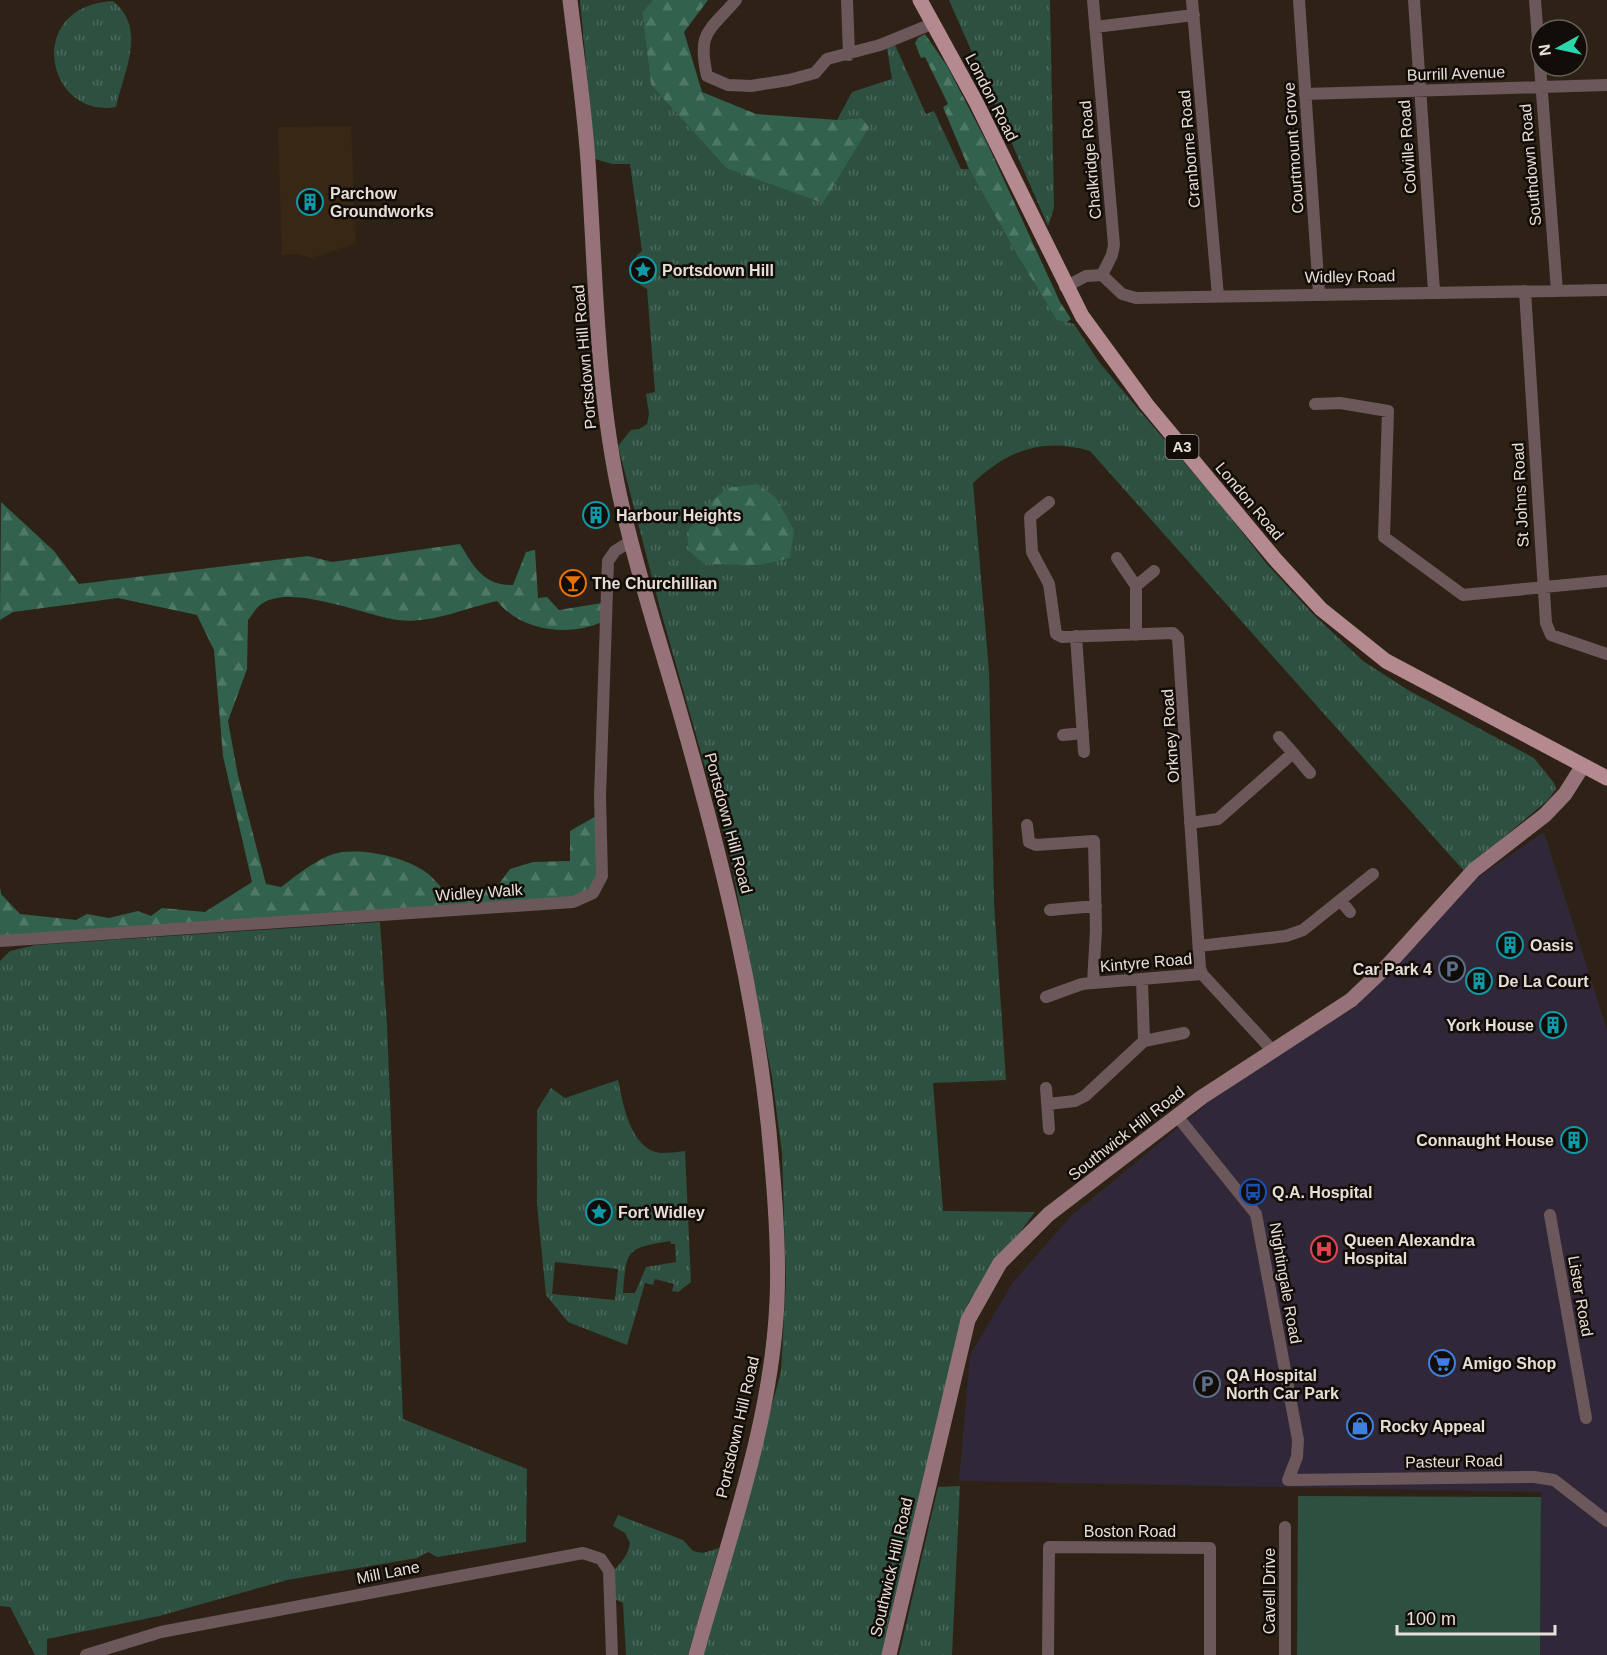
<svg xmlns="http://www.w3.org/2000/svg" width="1607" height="1655" viewBox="0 0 1607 1655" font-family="Helvetica,sans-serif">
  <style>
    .built { fill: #382715 }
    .medical { fill: #302838 }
    .grass { fill: url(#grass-tufts); fill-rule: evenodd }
    .forest { fill: url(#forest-firs) }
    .green { fill: #2d5041 }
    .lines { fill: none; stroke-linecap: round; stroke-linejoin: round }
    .street { stroke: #6c575b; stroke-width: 12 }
    .secondary { stroke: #957379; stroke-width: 15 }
    .primary { stroke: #b48990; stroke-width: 15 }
    .labels { text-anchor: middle; stroke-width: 5; stroke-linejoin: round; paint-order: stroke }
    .shield { fill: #120d08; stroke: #a79f99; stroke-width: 1.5 }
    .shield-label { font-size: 15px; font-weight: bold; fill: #e7ded7 }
    .street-label { font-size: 16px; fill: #e7ded7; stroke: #120d08 }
    .poi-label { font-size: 16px; font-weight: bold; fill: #e7ded7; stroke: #120d08; text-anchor: start }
  </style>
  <defs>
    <pattern id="grass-tufts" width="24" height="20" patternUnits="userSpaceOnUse" patternTransform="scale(1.5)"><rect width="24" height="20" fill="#2d5041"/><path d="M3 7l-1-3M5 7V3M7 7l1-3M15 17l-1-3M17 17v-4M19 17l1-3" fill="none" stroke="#4b695c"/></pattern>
    <pattern id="forest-firs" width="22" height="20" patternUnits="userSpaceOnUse" patternTransform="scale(1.5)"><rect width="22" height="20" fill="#32624e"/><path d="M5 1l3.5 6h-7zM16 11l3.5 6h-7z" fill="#507867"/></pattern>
  </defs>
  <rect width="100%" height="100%" fill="#2e2216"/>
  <path class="built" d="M351,126L356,243L311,258L298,254L282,255L278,127Z"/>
  <path class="medical" d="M1544,832L1607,1030V1655H1540L1541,1492L959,1481L970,1355L1013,1282L1071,1216L1221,1092L1354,1007L1474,880Z"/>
  <path class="grass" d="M580,0H653L642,12L651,85L726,168L861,118L837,120L852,92L892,79L887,48L895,45L926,114L934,111L961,169H969L1017,255L1057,319L1074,324L1099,362L1139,410L1221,505L1266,563L1313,614L1363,661L1408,690L1534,758L1554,783L1556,789L1548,800L1464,871L1090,451C1043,437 1008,450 973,483L989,671L994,903L1006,1080L933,1083L943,1211L1035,1212L968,1303L882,1655H703L781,1372L786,1281L782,1153L772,1077L729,851L661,612L618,446L631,430L639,429L647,424L649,414L646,394L655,392L647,289L640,285L636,256L642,251L630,164H612L595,159Z
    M949,0H1050L1054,208L1048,226Z
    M113,1C148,29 123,73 116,107C46,119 23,6 113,1Z
    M380,922L387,1025L403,1419L527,1469L526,1542L437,1557L428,1552L417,1558L287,1580L159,1616L47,1639V1655H35L10,1607L0,1606V961L10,951L36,945Z
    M618,1080C623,1103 630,1150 661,1153C669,1153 677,1152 685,1151L691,1282L678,1292L672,1291L674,1284L655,1279L653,1285L645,1283L627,1345L568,1322L546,1295L537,1205V1110L551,1088L565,1098ZM670,1241L671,1244H675L676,1262L646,1267L635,1293H623C626,1249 627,1248 670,1241ZM555,1262L618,1269L615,1300L552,1294Z
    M960,1486L952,1655H899L938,1487Z
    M618,1515L683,1540L693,1551L703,1553L719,1548L688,1655H626L623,1603L615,1599C614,1593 611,1585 612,1579C612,1566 627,1563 630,1543L625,1533L613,1526Z"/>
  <path class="forest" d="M653,0H708L684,32L702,92L756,114L837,120L861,118L869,127L823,203L726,168L651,85L642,12Z
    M925,34L947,66L986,141L1060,302L1071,319L1067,322L1057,320L1017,255L969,169L943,107L948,104L925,57L921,58L915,43L918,38Z
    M757,484L776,498L794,530L790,558L759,565L704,564L689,551L687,533L701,511L727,488Z
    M1,502L54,551L79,584L308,556L332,562L460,544C474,567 484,586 513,585L526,552L535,550L538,598L547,597L559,610L602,603V622C568,637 521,631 497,601C464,608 433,624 398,620C366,616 293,584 263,603C257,606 252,615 248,620L247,669L228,721L238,776L266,884L281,887C299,874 319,856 342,852C367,849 406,857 427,873C434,878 440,887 447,893L479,892L499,884L510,869L533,862L570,861V831L596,816L598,874L592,888L566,899L0,937V886L1,894L20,914L76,920L87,914L109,918L138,911L151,916L162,908L205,912L252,882L223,756L214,650L197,615L118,598L13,612L0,620Z"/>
  <path class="green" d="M1298,1496L1541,1497L1540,1655H1297Z"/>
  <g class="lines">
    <path class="street" d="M736,0C709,32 697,31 707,76L728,85L751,86L789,80L815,73L827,59L880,45L934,23
      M847,0L849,55
      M1192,0L1218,296
      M1299,0L1319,293
      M1414,0L1434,291
      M1535,0L1557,291
      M1095,27L1194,15
      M1305,94L1607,85
      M1102,275L1122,294L1136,298L1607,290
      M1065,287L1086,276L1102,275L1112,255L1114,245L1093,0
      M1525,291L1546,623L1551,635L1607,654
      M1315,404L1340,403L1388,411L1384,537L1463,595L1607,581
      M1049,502L1030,517L1032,552L1049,584L1056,634L1062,637L1173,633L1178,638L1200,968L1202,974L1273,1051
      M1117,558L1136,586V635
      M1136,586L1154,571
      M1076,636L1084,752
      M1063,735L1083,733
      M1279,737L1293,753
      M1190,823L1218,819L1293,753L1310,773
      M1027,825L1029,842L1036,845L1094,841L1096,930L1093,983L1202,974
      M1341,901L1350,912
      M1050,910L1096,906
      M0,941L573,902L593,893L602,876L600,797L608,561L615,551L631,541
      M1199,946L1286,936L1303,930L1373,874
      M1046,997L1082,984L1093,983
      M1144,1041L1184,1033
      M1046,1088L1049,1129
      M1048,1104L1075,1101L1085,1096L1144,1041L1142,980
      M1177,1116L1256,1214L1298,1440L1297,1457L1288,1480L1534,1477L1554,1480L1607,1521
      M1550,1215L1586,1418
      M86,1655L161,1632L583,1553L601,1559L609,1571L612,1655
      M1048,1655L1049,1547L1210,1548V1655
      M1285,1655V1527"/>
    <path class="secondary" d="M570,0C577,59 586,118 589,177C596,284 597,392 620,497C636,569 659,639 679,709C722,859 760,1010 772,1165C776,1210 779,1255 777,1301C772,1421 728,1540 696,1655
      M889,1655L968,1320L1000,1263L1049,1214L1202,1097L1351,1000L1387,966L1474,870L1545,815L1565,794L1582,767"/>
    <path class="primary" d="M920,0L976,102L1082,316L1147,405L1275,559L1321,609L1386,661L1607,778"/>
  </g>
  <defs>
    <symbol id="building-ring" viewBox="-11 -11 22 22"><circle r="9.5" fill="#120d08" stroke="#0f9aa8" stroke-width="1.5"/><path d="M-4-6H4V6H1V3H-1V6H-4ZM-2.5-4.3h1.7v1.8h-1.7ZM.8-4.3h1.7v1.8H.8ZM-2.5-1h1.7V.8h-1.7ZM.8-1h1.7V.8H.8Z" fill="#0f9aa8"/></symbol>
    <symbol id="sight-ring" viewBox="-11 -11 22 22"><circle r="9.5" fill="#120d08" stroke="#0f9aa8" stroke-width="1.5"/><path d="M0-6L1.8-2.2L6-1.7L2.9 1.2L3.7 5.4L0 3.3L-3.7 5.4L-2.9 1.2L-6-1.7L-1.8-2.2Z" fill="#0f9aa8"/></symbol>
    <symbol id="bar-ring" viewBox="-11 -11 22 22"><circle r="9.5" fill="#120d08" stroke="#e8710a" stroke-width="1.5"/><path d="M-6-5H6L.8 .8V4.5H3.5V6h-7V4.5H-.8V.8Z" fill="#e8710a"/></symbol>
    <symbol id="parking-ring" viewBox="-11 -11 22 22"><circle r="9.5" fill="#120d08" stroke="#5c6f8a" stroke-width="1.5"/><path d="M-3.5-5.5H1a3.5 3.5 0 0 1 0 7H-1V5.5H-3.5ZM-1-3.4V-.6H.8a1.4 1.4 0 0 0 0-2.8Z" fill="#5c6f8a"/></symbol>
    <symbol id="bus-ring" viewBox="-11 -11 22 22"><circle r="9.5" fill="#120d08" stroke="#1a4fb4" stroke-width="1.5"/><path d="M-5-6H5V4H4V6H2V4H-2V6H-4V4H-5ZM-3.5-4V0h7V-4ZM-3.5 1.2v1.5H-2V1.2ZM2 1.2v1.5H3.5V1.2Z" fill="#1a4fb4"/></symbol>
    <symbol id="hospital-ring" viewBox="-11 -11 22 22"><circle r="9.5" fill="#120d08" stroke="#e0444e" stroke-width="1.5"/><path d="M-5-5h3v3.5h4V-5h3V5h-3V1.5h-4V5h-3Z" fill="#e0444e"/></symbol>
    <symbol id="supermarket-ring" viewBox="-11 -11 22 22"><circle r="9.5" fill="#120d08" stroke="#3f7fe0" stroke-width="1.5"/><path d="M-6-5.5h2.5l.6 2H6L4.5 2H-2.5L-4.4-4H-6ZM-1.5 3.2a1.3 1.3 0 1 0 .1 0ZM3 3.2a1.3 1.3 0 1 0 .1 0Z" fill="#3f7fe0"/></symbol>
    <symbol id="shop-ring" viewBox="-11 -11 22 22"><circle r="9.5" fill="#120d08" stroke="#3f7fe0" stroke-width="1.5"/><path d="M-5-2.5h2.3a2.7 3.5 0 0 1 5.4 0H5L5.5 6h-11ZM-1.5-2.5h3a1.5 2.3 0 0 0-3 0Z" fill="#3f7fe0"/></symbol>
  </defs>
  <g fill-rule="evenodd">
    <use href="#building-ring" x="295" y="187" width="30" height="30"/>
    <use href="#sight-ring" x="628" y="255" width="30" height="30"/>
    <use href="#building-ring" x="581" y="500" width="30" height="30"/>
    <use href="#bar-ring" x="558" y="568" width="30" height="30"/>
    <use href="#building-ring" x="1495" y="930" width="30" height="30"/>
    <use href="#parking-ring" x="1437" y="954" width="30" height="30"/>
    <use href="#building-ring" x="1464" y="966" width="30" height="30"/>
    <use href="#building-ring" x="1538" y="1010" width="30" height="30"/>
    <use href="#building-ring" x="1559" y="1125" width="30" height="30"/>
    <use href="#bus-ring" x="1238" y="1177" width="30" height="30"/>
    <use href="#sight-ring" x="584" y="1197" width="30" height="30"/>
    <use href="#hospital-ring" x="1309" y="1234" width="30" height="30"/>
    <use href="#supermarket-ring" x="1427" y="1348" width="30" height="30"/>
    <use href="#parking-ring" x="1192" y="1369" width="30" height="30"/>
    <use href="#shop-ring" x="1345" y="1411" width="30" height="30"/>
  </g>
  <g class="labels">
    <rect class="shield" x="1165.5" y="435" width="33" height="24" rx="4.5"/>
    <g class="shield-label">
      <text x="1182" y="452">A3</text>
    </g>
    <g class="street-label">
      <text transform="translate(1456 73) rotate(-2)" y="6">Burrill Avenue</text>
      <text transform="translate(992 97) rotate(63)" y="6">London Road</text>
      <text transform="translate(1407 147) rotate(-94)" y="6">Colville Road</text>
      <text transform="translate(1293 148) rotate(-94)" y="6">Courtmount Grove</text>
      <text transform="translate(1189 149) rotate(-95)" y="6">Cranborne Road</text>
      <text transform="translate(1090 160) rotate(-95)" y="6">Chalkridge Road</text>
      <text transform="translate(1530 165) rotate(-95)" y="6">Southdown Road</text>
      <text transform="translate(1350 276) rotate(-1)" y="6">Widley Road</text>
      <text transform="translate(584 357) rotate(-95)" y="6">Portsdown Hill Road</text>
      <text transform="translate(1520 495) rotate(-93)" y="6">St Johns Road</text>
      <text transform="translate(1250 501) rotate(50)" y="6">London Road</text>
      <text transform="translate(1170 736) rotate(-94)" y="6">Orkney Road</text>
      <text transform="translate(729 823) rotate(75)" y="6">Portsdown Hill Road</text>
      <text transform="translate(479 892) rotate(-4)" y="6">Widley Walk</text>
      <text transform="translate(1146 962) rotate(-5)" y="6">Kintyre Road</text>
      <text transform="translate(1126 1133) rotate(-38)" y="6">Southwick Hill Road</text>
      <text transform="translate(1286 1283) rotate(80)" y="6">Nightingale Road</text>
      <text transform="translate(1581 1296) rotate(80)" y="6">Lister Road</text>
      <text transform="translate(737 1427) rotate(-77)" y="6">Portsdown Hill Road</text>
      <text transform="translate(1454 1461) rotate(-1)" y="6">Pasteur Road</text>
      <text x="1130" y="1537">Boston Road</text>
      <text transform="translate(891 1567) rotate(-77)" y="6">Southwick Hill Road</text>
      <text transform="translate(388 1572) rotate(-11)" y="6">Mill Lane</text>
      <text transform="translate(1269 1591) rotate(-90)" y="6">Cavell Drive</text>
    </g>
    <g class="poi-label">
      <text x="330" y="199">Parchow<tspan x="330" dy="18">Groundworks</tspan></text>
      <text x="662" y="276">Portsdown Hill</text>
      <text x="616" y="521">Harbour Heights</text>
      <text x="592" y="589">The Churchillian</text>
      <text x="1530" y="951">Oasis</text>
      <text x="1432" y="975" text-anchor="end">Car Park 4</text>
      <text x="1498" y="987">De La Court</text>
      <text x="1534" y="1031" text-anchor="end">York House</text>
      <text x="1554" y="1146" text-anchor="end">Connaught House</text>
      <text x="1272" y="1198">Q.A. Hospital</text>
      <text x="618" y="1218">Fort Widley</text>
      <text x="1344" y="1246">Queen Alexandra<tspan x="1344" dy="18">Hospital</tspan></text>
      <text x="1462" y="1369">Amigo Shop</text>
      <text x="1226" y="1381">QA Hospital<tspan x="1226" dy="18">North Car Park</tspan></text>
      <text x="1380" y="1432">Rocky Appeal</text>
    </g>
  </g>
  <g transform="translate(1559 48) rotate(262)"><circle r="28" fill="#120d08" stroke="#67615b" stroke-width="1.5"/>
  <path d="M0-4.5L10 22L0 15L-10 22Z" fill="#2cd5ab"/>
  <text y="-9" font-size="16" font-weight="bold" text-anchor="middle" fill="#e7ded7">N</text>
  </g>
  <path d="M1397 1625v9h158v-9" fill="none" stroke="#e7ded7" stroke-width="3"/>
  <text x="1406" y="1625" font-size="18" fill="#e7ded7" stroke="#120d08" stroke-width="4.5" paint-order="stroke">100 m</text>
</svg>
